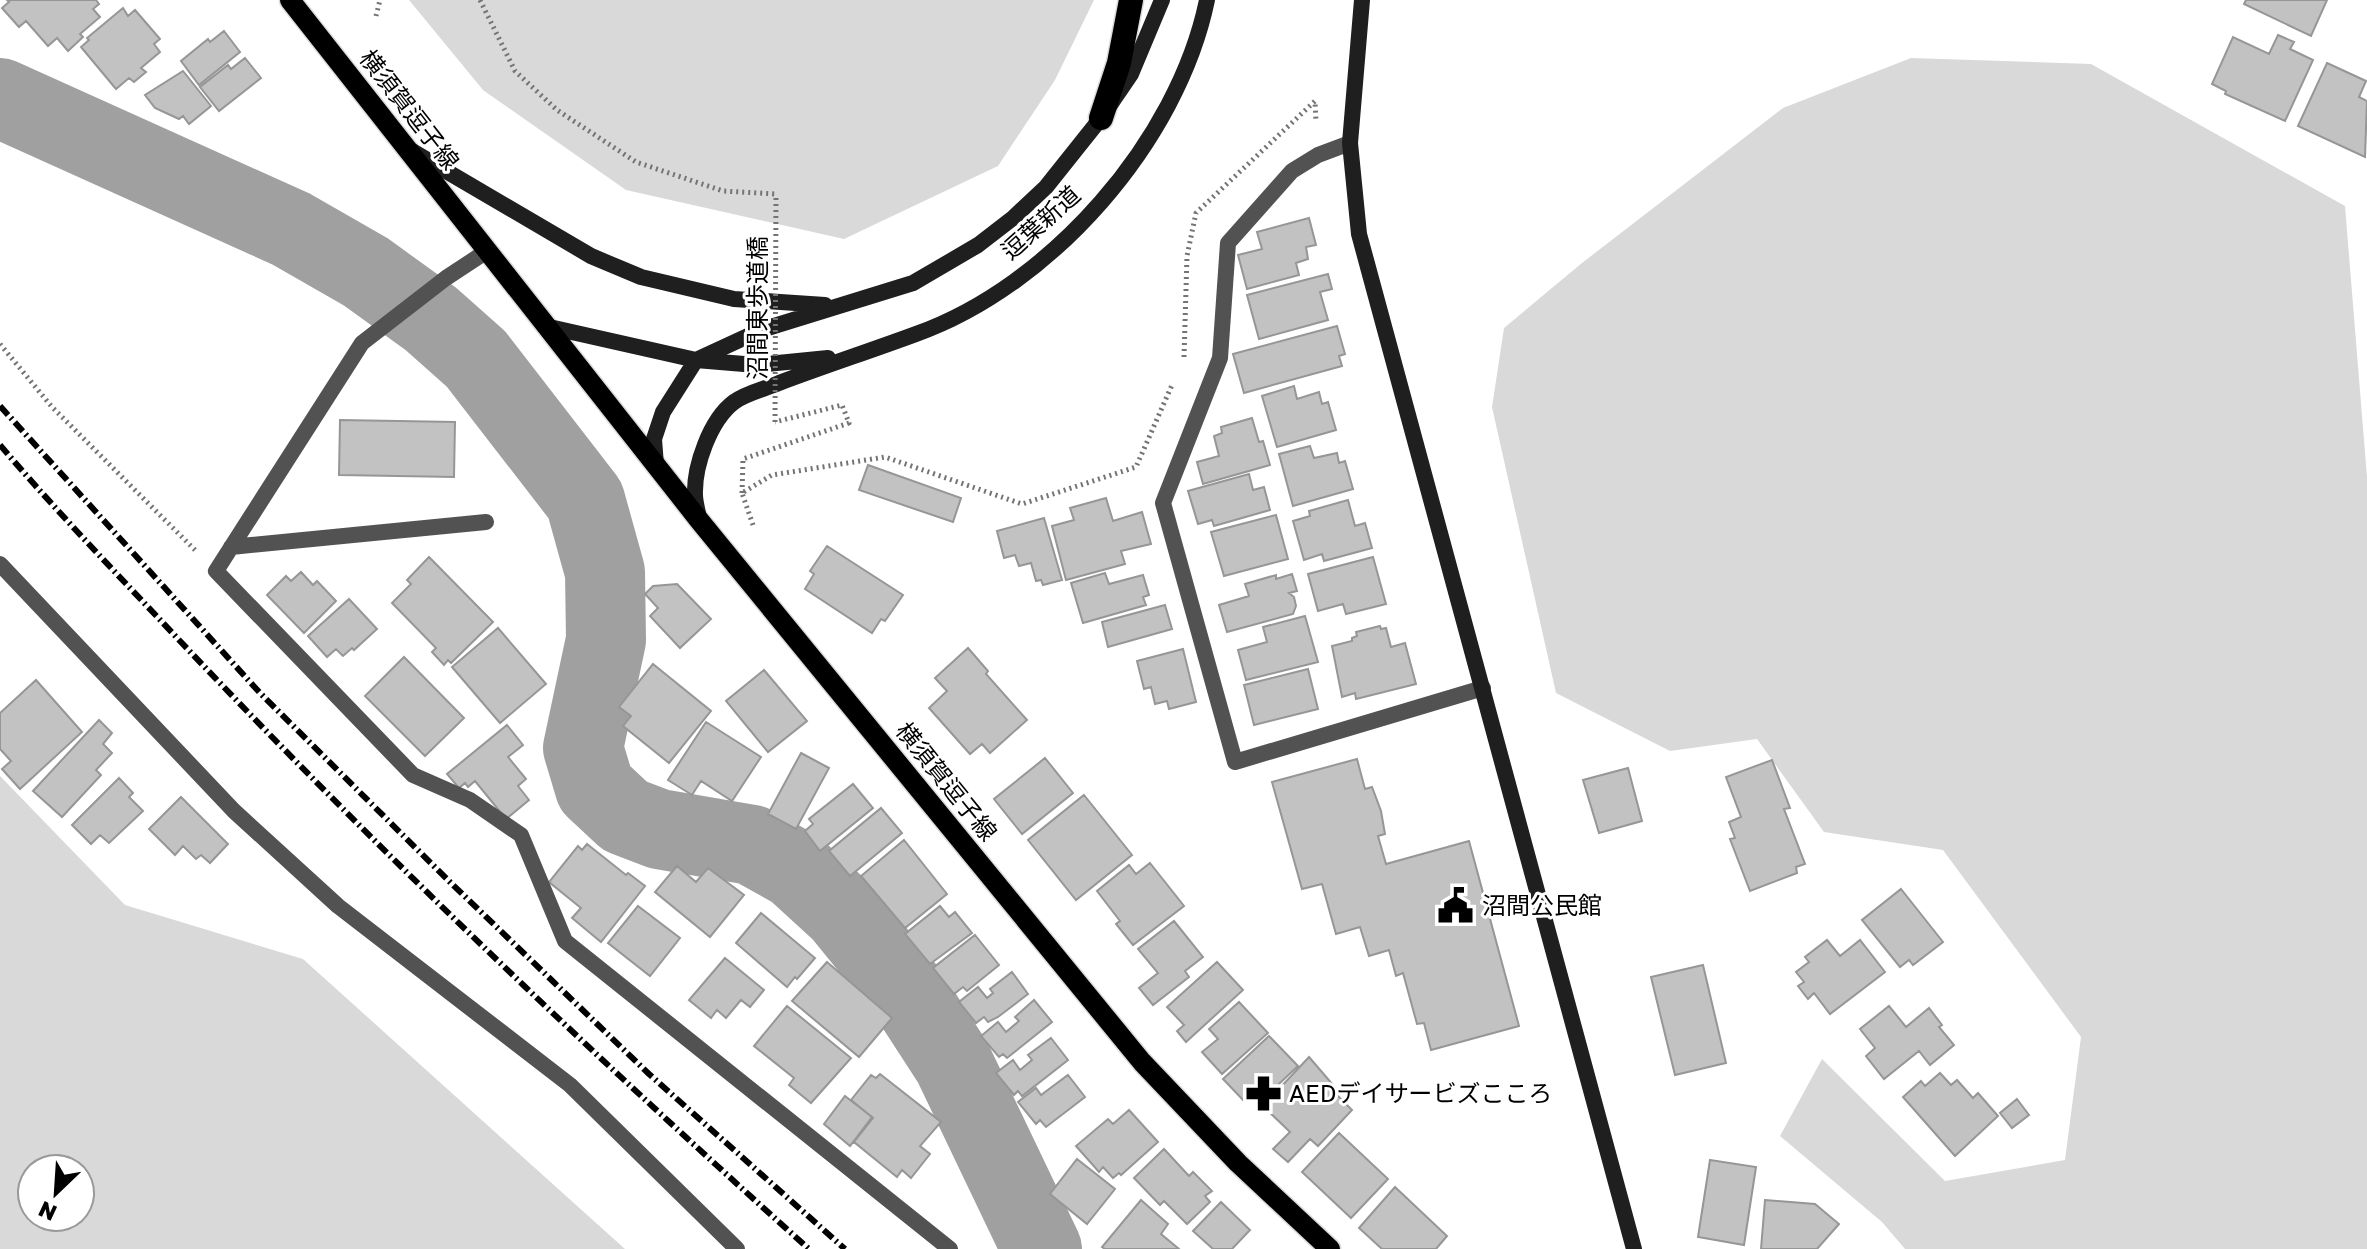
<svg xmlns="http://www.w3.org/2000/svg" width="2367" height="1249" viewBox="0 0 2367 1249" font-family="'Golos Text','Noto Sans JP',sans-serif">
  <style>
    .green { fill: #d9d9d9; fill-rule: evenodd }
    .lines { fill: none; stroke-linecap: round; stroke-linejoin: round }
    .river { stroke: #a0a0a0; stroke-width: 80 }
    .building { fill: #c2c2c2; stroke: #969696; stroke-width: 2 }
    .primary-casing { stroke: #dbdbdb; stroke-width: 23 }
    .highway-casing { stroke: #dbdbdb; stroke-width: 27 }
    .path { stroke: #747474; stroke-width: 5; stroke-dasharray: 2 4; stroke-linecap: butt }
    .lane { stroke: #525252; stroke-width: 16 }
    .street { stroke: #525252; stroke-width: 16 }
    .secondary { stroke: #1f1f1f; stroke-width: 16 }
    .primary { stroke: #000; stroke-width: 20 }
    .highway { stroke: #000; stroke-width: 24 }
    .rail { stroke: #000; stroke-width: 6; stroke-dasharray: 12 4 2 4; stroke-linecap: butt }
    .path-bridge { stroke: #747474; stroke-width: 5; stroke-dasharray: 2 4; stroke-linecap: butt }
    .labels { text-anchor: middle; stroke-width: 6; stroke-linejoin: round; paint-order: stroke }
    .street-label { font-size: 24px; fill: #000; stroke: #fff }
    .poi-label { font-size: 24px; fill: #000; stroke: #fff; text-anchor: start }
  </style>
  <rect width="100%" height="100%" fill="#fff"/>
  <path class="green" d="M409,0H1094L1055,80L998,166L844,239L626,190L483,90Z
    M1911,58L2091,64L2345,206L2367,477V1249H1905L1882,1222L1780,1136L1822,1059L1945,1181L2065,1160L2081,1037L1943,850L1824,832L1757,739L1670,751L1556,693L1492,407L1504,328L1582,263L1783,108Z
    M0,776L125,905L303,959L625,1249H0ZM32,1169H80V1217H32Z"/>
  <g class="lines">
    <path class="river" d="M0,98L291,229L366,272L431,319L476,359L585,500L605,572L606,640L583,748L595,788L625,816L659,829L752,845L795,869L842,912L907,992L953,1063L1042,1249"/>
  </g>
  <path class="building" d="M7,0H96L99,4L93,9L100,17L80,34L83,37L68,51L57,38L48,46L26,21L19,27L2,8L9,2Z
    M2246,0H2327L2311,36L2244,4Z
    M123,8L128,16L135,10L160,39L154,44L160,52L141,68L146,72L134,82L129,78L116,89L81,47L89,40L87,38Z
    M224,31L240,52L199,85L181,61L208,39L210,42Z
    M2278,35L2294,42L2290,49L2313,60L2285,121L2225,94L2226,91L2212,84L2233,37L2269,54Z
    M245,58L261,78L219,111L200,87L228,65L231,69Z
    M2327,63L2366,81L2359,97L2367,101L2365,157L2298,126Z
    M183,71L211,106L189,124L183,116L179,119L155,108L145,95Z
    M1309,218L1316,245L1306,247L1308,259L1296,263L1299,275L1247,289L1238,255L1262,249L1257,232Z
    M1328,274L1332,289L1320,292L1328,320L1259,339L1247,295Z
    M1337,326L1345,354L1339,356L1342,366L1244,393L1233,354Z
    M1294,386L1297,399L1319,392L1322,404L1328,402L1336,430L1277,447L1262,396Z
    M1252,418L1259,442L1263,441L1270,465L1203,484L1197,462L1219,456L1214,436L1222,433L1221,427Z
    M340,420L455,422L454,477L339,475Z
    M1310,446L1314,458L1337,453L1339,463L1345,461L1353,489L1293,506L1279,454Z
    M868,465L961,498L953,522L859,490Z
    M1249,474L1253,490L1264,487L1270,510L1214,526L1212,520L1198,524L1188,491Z
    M1106,498L1113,521L1142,512L1151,544L1121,551L1125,564L1066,580L1052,526L1074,520L1070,508Z
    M1348,500L1355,526L1365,523L1372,548L1324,561L1322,554L1304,560L1293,521L1310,516L1309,511Z
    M1276,515L1288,559L1224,576L1211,532Z
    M1044,518L1062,580L1043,585L1041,580L1036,581L1031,563L1019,566L1015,555L1004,558L997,531Z
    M827,546L903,595L885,621L881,619L872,633L805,589L814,574L810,571Z
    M429,557L493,622L451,663L448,660L444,665L432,652L436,648L392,603L411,584L407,580Z
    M1373,557L1386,604L1346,614L1343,604L1318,611L1308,574Z
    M301,572L313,585L317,581L336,601L304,633L267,595L286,576L291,581Z
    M1105,573L1109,584L1143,575L1149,595L1143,597L1146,605L1083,623L1071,583Z
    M1292,574L1297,591L1289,593L1294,597L1296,606L1293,614L1227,632L1219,605L1249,596L1245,584L1276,575V579Z
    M677,584L711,619L680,648L650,616L658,608L645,594L653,586Z
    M349,599L377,629L354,650L352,648L343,656L336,649L327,657L308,636Z
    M1165,605L1172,629L1108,647L1102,622Z
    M1305,616L1318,662L1246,680L1238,650L1267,642L1263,627Z
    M1380,626L1381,629L1386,628L1391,647L1405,643L1416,684L1356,699L1355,693L1342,697L1332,646L1352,641V638L1357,636L1356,632Z
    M498,628L546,684L500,723L452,667Z
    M968,648L988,671L986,674L1027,720L990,753L982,744L970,754L929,708L947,691L935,678Z
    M1183,649L1196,702L1169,709L1167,701L1155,704L1151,687L1144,689L1137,661Z
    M404,657L464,718L425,756L365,696Z
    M653,664L711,711L669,763L623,726L631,716L619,707Z
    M1308,669L1318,709L1254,725L1244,685Z
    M764,670L807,721L768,752L726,701Z
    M36,680L82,732L20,789L2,769L11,761L0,749V713Z
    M99,720L112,733L103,744L112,753L96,770L101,775L62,817L33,791Z
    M706,722L761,757L732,801L701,781L692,795L668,780Z
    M507,725L523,745L508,757L526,779L518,786L529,800L506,819L475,781L468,787L465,783L459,788L447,774Z
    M801,753L829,768L796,829L768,814Z
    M1045,758L1073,793L1022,834L994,799Z
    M1357,759L1365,789L1372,787L1381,811L1385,834L1378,836L1386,864L1469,841L1519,1026L1431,1050L1424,1023L1417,1024L1403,973L1396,976L1389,950L1369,956L1360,927L1336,934L1322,884L1302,889L1272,782Z
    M1772,760L1790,808L1784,809L1805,864L1796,867L1797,873L1750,891L1730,839L1735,838L1729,822L1741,817L1726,777Z
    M1628,768L1642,821L1599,833L1583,780Z
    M119,778L133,793L129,797L143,811L109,843L100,835L91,844L72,825Z
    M853,784L873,808L820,851L805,831L813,824L809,819Z
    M1084,795L1132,855L1076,900L1028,840Z
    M181,797L228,844L210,863L201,855L196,859L183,846L175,855L149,829Z
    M881,808L902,833L850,876L829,851Z
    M904,840L947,894L905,928L861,876Z
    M587,844L626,875L628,873L645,886L601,942L572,918L581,908L549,882L578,846L582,850Z
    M1150,863L1184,906L1133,945L1116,924L1120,921L1097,891L1129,865L1136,874Z
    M677,866L696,882L708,868L744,895L710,937L655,892Z
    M1901,889L1943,942L1913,965L1909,960L1900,967L1862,920Z
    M638,906L680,938L650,976L608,943Z
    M940,906L949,917L955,912L972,933L930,964L905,934Z
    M761,913L815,958L797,979L795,977L787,987L736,943Z
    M1174,921L1203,957L1185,971L1189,977L1153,1005L1139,988L1158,973L1138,949Z
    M975,935L999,965L967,991L963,987L954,994L933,968Z
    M1827,940L1840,956L1860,940L1885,972L1830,1014L1814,993L1808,999L1798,986L1804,982L1796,972L1809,962L1805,957Z
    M725,958L764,990L750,1007L741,1000L726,1018L717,1010L711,1018L689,1000Z
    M827,962L892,1018L859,1057L792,1001Z
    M1217,962L1243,990L1186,1042L1177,1031L1184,1025L1167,1007Z
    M1703,965L1726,1063L1675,1075L1651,977Z
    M1012,972L1028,994L998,1017L988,1022L984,1017L976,1023L959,1002L978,987L987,998L993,993L990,989Z
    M1034,1000L1052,1022L1007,1058L1003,1054L999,1057L981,1036L998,1022L1006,1032L1019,1021L1015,1017Z
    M1239,1002L1268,1033L1222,1074L1202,1052L1218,1039L1209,1029Z
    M787,1006L851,1058L811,1103L789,1085L794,1078L754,1046Z
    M1889,1006L1906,1027L1929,1008L1942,1025L1939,1027L1954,1045L1930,1065L1919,1051L1884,1079L1866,1056L1875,1048L1860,1029Z
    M1269,1036L1298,1066L1264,1098L1260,1093L1255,1098L1251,1093L1244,1101L1223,1079Z
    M1051,1038L1068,1060L1022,1096L1018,1091L1014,1095L996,1073L1013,1060L1020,1070L1032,1060L1028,1055Z
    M1309,1057L1340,1093L1337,1095L1352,1110L1318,1146L1310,1139L1288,1162L1273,1149L1290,1132L1263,1106Z
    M1940,1073L1951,1085L1957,1080L1973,1098L1978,1093L1998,1116L1955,1156L1903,1097L1921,1081L1925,1086Z
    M880,1074L941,1122L920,1146L930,1154L911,1178L902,1170L897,1177L854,1142L873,1118L851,1100L871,1075L876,1078Z
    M1068,1075L1085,1097L1046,1127L1040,1120L1036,1124L1018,1102L1036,1088L1041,1095Z
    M845,1096L872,1117L850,1146L824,1124Z
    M2017,1099L2029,1115L2012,1128L2000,1113Z
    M1129,1110L1158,1142L1121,1175L1119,1173L1113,1178L1103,1167L1099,1172L1076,1146L1108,1119L1113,1124Z
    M1339,1133L1388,1179L1351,1218L1302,1172Z
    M1164,1149L1189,1176L1193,1172L1212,1191L1205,1196L1210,1202L1187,1224L1164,1201L1160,1205L1134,1178Z
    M1077,1159L1115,1189L1087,1224L1050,1194Z
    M1710,1160L1756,1167L1744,1245L1698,1237Z
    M1395,1187L1447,1236L1436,1249H1382L1359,1228Z
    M1141,1200L1168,1224L1161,1234L1179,1249H1105L1102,1247Z
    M1765,1200L1815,1204L1839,1224L1817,1249H1761Z
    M1221,1202L1250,1230L1232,1249H1213L1193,1231Z"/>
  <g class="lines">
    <defs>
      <path id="primary" d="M290,0L699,520L1142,1062L1238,1163L1330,1249"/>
      <path id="highway" d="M1101,118L1119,63L1131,0"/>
    </defs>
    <use href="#primary" class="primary-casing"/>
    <use href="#highway" class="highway-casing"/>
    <path class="path" d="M480,0L515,71L557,110L636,162L723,191L776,194
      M376,16L380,0
      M0,344L52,407L195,550
      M1184,357L1187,256L1196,213L1315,101L1316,122
      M742,493L743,459L849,423L842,405L775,422
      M753,525L742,493L772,475L885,457L1022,504L1136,467L1172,385"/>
    <path class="lane" d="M1350,143L1318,155L1292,171L1228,243L1220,358L1163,503L1235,762L1483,688"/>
    <path class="street" d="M487,251L446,278L362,343L216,571L413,775L470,800L521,835L565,941L950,1249
      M231,547L486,522
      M0,564L234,811L338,906L570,1085L737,1249"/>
    <path class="secondary" d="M1362,0L1350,143L1359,234L1634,1249
      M412,151L591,256L641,277L734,299L825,305
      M545,326L696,360L756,365L828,358
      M656,465L654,439L663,412L696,360L761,330L913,283L978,245L1013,218L1046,187L1101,118L1131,74L1162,0
      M699,519C698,511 695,502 695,495C694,466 710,420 734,402C746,393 765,389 779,383C824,366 870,351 916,334C1051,286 1178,141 1207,0"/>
    <use href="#primary" class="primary"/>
    <use href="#highway" class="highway"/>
    <path class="rail" d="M0,406L260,693L452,884L649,1074L845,1249
      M0,445C58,513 119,576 180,641C380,853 592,1054 809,1249"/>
    <path class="path-bridge" d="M775,422L776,194"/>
  </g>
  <defs>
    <symbol id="civic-bare" viewBox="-9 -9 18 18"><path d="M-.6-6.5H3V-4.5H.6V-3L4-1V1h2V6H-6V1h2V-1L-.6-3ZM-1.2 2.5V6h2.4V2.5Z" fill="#000" stroke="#fff" stroke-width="2.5" paint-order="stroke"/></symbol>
    <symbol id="pharmacy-bare" viewBox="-9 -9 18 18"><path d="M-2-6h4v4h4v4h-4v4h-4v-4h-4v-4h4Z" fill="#000" stroke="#fff" stroke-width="2.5" paint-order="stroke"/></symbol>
  </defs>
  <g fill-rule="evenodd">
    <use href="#civic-bare" x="1430" y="880" width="51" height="51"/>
    <use href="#pharmacy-bare" x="1238" y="1068" width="51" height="51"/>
  </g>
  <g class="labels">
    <g class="street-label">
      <text transform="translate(409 110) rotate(52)" y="8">横須賀逗子線</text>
      <text transform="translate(1041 223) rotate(-42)" y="8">逗葉新道</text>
      <text transform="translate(758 308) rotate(-90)" y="8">沼間東歩道橋</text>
      <text transform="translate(946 782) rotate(51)" y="8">横須賀逗子線</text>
    </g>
    <g class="poi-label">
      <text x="1482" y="914">沼間公民館</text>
      <text x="1289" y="1102">AEDデイサービズこころ</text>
    </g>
  </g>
  <g transform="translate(56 1193) rotate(205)"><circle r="38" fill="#ffffff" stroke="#999999" stroke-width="2"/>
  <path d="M0-6L14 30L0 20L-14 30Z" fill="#000000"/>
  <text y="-12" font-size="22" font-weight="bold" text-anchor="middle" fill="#000000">N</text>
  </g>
</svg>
